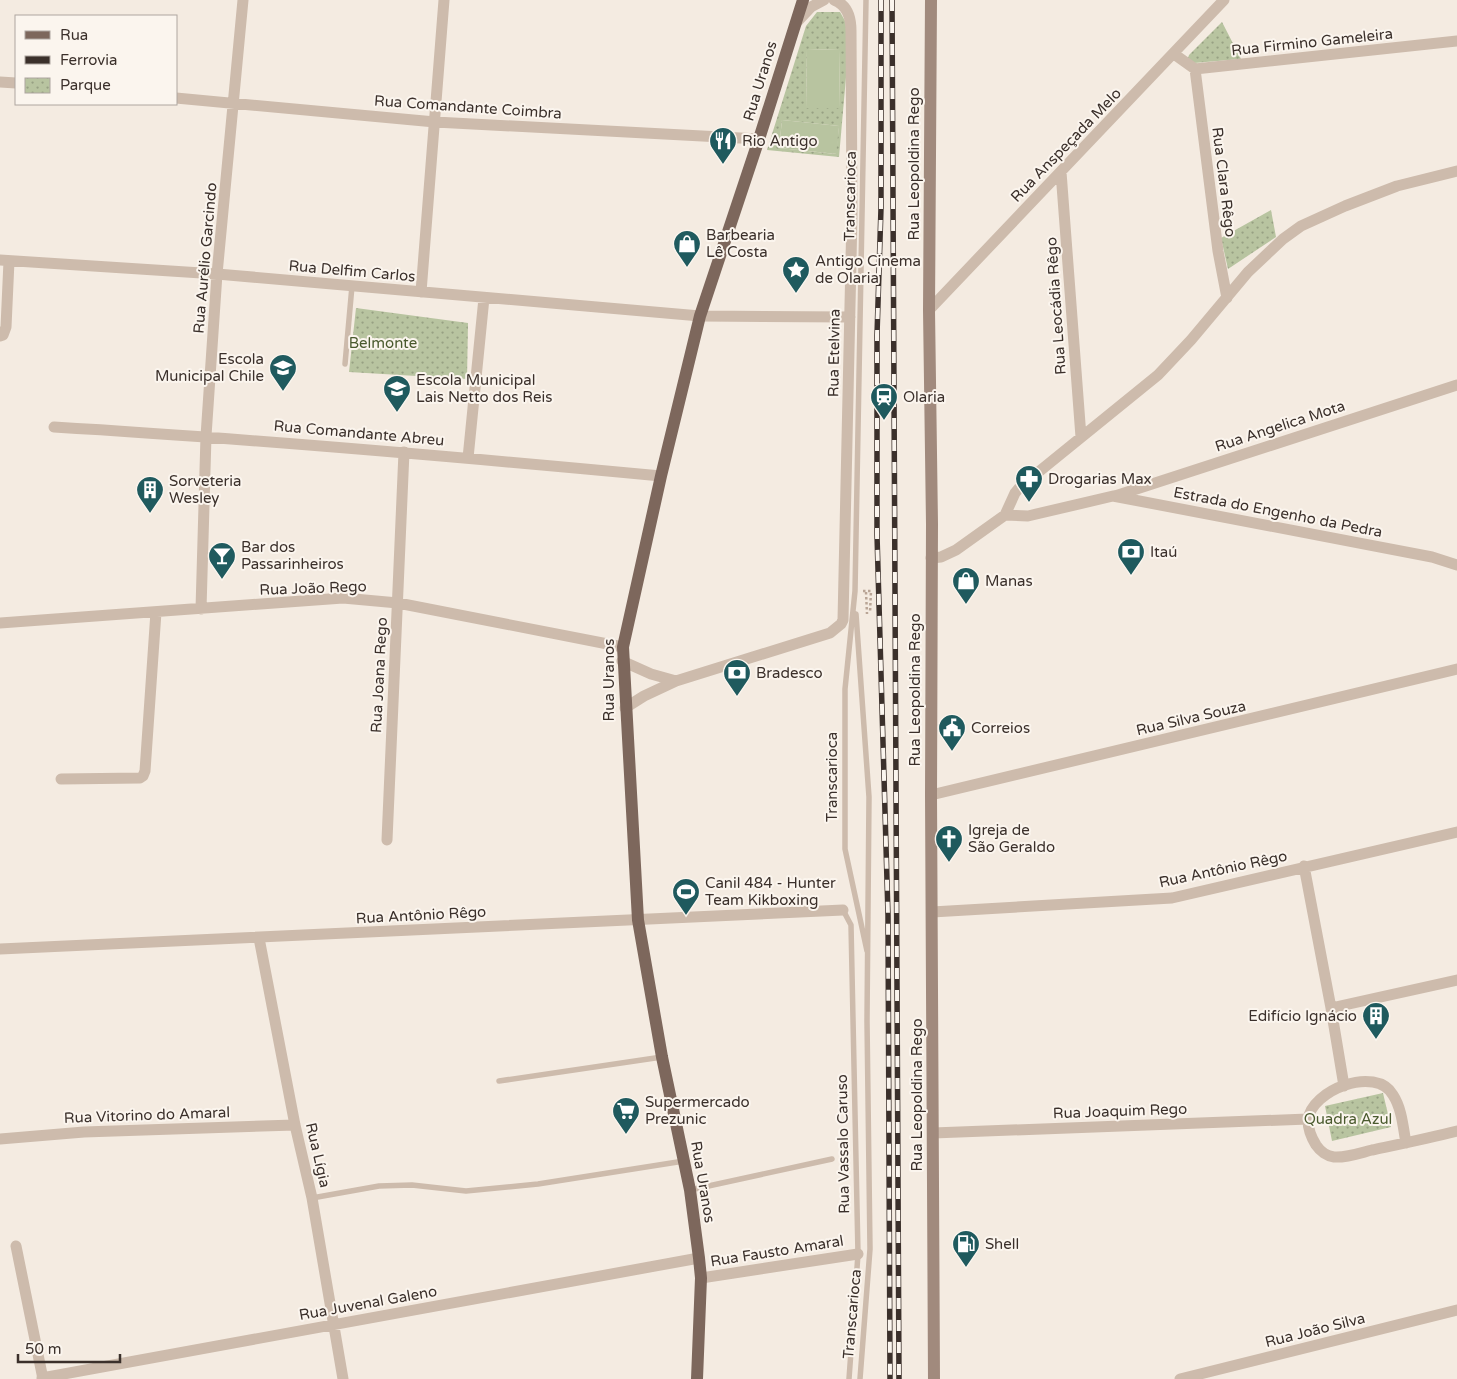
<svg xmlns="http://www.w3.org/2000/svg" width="1457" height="1379" viewBox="0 0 1457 1379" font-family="'Varela Round',sans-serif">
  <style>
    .grass { fill: #b8c4a0 }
    .park { fill: url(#park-dots); fill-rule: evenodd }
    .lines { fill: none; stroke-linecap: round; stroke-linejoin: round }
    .path { stroke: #b9a596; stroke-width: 2.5; stroke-dasharray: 2.5 2.5; stroke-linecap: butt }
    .service { stroke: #cdbbac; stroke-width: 5.5 }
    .minor { stroke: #cdbbac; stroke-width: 11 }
    .secondary { stroke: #a18a7d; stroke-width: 12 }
    .primary { stroke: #7d675c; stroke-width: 12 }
    .rail-casing { stroke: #3b302b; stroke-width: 5.5 }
    .rail { stroke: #fbf5ee; stroke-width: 4; stroke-dasharray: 11; stroke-linecap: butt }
    .labels { text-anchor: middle; stroke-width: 4; stroke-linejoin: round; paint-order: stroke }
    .street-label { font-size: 15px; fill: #3b302b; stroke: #fbf5ee }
    .poi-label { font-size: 15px; fill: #3b302b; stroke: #fbf5ee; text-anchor: start }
    .park-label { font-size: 15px; fill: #4a5a2e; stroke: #fbf5ee }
  </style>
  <defs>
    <pattern id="park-dots" width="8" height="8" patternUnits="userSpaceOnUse" patternTransform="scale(1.25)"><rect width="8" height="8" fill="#b8c4a0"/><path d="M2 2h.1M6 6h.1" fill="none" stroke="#97a083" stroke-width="1.8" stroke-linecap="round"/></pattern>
  </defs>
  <rect width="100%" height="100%" fill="#f4ebe1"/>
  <path class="grass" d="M807,49L840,50L839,109L806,108Z
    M782,120L839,126L837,154L779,148Z"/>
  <path class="park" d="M817,12H840L848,26L849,43L839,157L767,150L806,26ZM807,49L840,50L839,108H806ZM782,120L839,126L836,154L779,148Z
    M1222,22L1241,59L1194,63L1188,58L1189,55Z
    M1271,210L1276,237L1228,269L1221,238Z
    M356,308L468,323L467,379L349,372Z
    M1383,1093L1391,1127L1332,1141L1325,1106Z"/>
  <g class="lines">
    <path class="path" d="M863,591H871L870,613
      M866,592L867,614"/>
    <path class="service" d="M866,0L855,591L845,689V849L867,951
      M345,364L352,286
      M856,614L869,797L867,1021L870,1249L860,1379
      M843,910L851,925L858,1254L849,1379
      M499,1081L662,1057
      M690,1190L832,1159
      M312,1198L379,1186L412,1185L466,1191L538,1184L684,1161"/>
    <path class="minor" d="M796,23L811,7L824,0
      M1174,54L1195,69L1457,41
      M1195,69L1218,251L1227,298
      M0,82L16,83
      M176,98L435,122L759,139
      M1061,172L1081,437
      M0,260L217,274L700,316L850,317
      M421,292L444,0
      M929,310L1224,0
      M0,336L3,335L6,327L9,261
      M54,427C257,439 459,457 661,476
      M468,458L484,298
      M1115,496L1457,385
      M1005,515L1015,493L1020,487L1158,375L1191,340L1248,272L1283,239L1301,226L1345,206L1397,186L1457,171
      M931,558L941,557L956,550L1005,515L1028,516L1113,496L1432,557L1457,565
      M201,609L206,436L217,274L243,0
      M0,623L343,598L398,603L623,647
      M622,661L651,674L676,681
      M625,708L644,696L676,681L830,633L841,624L843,620L852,215L851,31C851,18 848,5 834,0
      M61,779L140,778L143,776L145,771L156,612
      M931,795L1457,669
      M387,840L404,452
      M1304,866L1331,1008L1344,1086
      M932,912L1172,898L1457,832
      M259,938L295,1125L312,1198L343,1379
      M0,949L843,910
      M1331,1008L1457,980
      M933,1133L1308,1119
      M0,1139L84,1132L295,1125
      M1406,1143C1403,1127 1402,1109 1393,1095C1376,1065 1311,1090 1308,1120C1308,1129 1311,1137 1316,1145C1320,1151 1327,1156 1334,1157C1346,1158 1360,1153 1372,1150C1400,1144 1429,1138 1457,1131
      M16,1246L43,1379
      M701,1278L858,1254
      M42,1378L699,1258
      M1180,1379L1457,1310"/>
    <path class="secondary" d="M931,0L929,310L932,524L931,795L934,1379"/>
    <path class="primary" d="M697,1379L701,1278L699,1258L690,1190L662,1057L638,920L623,647L661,476L700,316L759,139L803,0"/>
    <defs>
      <path id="rail" d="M881,0V208L877,335V535L888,915L890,1379
        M892,0L899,1379"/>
    </defs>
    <use href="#rail" class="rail-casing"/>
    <use href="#rail" class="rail"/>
  </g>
  <defs>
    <symbol id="restaurant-pin" viewBox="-11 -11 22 30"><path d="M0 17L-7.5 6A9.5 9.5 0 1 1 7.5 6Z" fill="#1f5a5e" stroke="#fbf5ee"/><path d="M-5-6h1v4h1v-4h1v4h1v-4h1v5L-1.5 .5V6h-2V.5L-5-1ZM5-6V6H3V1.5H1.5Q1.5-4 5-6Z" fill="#fff"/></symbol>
    <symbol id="shop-pin" viewBox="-11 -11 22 30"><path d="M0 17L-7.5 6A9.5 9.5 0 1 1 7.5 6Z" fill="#1f5a5e" stroke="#fbf5ee"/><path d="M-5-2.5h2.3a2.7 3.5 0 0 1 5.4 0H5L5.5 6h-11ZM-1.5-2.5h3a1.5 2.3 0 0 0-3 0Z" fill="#fff"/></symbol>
    <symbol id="sight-pin" viewBox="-11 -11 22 30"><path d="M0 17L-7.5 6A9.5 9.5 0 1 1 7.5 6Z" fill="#1f5a5e" stroke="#fbf5ee"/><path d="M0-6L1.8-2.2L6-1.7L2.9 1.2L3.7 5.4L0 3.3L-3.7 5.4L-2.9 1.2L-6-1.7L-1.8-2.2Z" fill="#fff"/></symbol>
    <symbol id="school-pin" viewBox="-11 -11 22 30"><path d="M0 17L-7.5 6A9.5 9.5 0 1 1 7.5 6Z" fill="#1f5a5e" stroke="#fbf5ee"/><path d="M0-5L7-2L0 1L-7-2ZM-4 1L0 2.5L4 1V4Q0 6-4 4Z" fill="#fff"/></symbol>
    <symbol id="station-pin" viewBox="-11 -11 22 30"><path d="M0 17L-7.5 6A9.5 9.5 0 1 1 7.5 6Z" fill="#1f5a5e" stroke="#fbf5ee"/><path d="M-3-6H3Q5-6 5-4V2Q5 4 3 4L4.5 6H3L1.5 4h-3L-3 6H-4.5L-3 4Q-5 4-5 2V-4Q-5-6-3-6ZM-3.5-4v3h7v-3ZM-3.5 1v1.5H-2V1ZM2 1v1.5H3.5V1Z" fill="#fff"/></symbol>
    <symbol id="pharmacy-pin" viewBox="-11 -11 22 30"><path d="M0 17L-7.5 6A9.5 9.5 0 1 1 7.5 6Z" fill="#1f5a5e" stroke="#fbf5ee"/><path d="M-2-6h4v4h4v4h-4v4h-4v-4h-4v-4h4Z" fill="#fff"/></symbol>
    <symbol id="building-pin" viewBox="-11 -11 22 30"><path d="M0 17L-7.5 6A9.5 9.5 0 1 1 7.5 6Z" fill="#1f5a5e" stroke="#fbf5ee"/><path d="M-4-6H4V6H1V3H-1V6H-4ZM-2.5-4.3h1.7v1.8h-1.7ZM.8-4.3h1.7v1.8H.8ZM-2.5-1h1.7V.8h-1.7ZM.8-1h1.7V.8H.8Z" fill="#fff"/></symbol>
    <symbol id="bank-pin" viewBox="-11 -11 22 30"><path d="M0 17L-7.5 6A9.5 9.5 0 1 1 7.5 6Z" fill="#1f5a5e" stroke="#fbf5ee"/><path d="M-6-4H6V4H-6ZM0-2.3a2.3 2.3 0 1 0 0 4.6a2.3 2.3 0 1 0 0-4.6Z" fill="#fff"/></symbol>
    <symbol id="bar-pin" viewBox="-11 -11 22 30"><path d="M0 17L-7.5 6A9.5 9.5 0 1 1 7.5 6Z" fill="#1f5a5e" stroke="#fbf5ee"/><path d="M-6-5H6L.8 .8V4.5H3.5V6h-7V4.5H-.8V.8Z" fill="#fff"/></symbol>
    <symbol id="civic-pin" viewBox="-11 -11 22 30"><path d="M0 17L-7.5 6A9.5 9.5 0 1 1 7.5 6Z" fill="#1f5a5e" stroke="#fbf5ee"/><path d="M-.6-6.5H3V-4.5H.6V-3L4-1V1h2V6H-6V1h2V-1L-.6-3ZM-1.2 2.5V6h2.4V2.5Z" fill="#fff"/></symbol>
    <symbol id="church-pin" viewBox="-11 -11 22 30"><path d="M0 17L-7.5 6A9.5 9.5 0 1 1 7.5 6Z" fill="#1f5a5e" stroke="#fbf5ee"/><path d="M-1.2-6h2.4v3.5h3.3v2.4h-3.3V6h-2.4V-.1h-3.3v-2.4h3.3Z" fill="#fff"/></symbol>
    <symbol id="stadium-pin" viewBox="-11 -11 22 30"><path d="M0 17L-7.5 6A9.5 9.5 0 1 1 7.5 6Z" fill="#1f5a5e" stroke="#fbf5ee"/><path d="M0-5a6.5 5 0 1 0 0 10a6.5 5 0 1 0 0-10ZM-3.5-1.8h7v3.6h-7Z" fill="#fff"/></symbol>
    <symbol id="supermarket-pin" viewBox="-11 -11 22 30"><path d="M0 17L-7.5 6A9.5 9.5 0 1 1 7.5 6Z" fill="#1f5a5e" stroke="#fbf5ee"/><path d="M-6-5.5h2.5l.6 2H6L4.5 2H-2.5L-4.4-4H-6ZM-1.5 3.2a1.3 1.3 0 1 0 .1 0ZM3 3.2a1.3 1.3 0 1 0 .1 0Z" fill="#fff"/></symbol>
    <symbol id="fuel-pin" viewBox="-11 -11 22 30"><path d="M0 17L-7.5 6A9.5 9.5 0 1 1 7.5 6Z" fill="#1f5a5e" stroke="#fbf5ee"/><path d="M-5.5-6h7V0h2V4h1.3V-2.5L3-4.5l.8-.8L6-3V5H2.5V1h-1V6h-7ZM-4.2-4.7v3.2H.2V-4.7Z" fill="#fff"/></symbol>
  </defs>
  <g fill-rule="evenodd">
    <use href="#restaurant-pin" x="707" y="125" width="32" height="43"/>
    <use href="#shop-pin" x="671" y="228" width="32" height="43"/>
    <use href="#sight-pin" x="780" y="254" width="32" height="43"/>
    <use href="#school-pin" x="267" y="352" width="32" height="43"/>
    <use href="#school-pin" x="381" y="373" width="32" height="43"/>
    <use href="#station-pin" x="868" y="381" width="32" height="43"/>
    <use href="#pharmacy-pin" x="1013" y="463" width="32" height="43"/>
    <use href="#building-pin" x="134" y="474" width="32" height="43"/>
    <use href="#bank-pin" x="1115" y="536" width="32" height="43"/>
    <use href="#bar-pin" x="206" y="540" width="32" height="43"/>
    <use href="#shop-pin" x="950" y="565" width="32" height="43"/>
    <use href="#bank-pin" x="721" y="657" width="32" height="43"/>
    <use href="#civic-pin" x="936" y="712" width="32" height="43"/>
    <use href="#church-pin" x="933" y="823" width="32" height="43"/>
    <use href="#stadium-pin" x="670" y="876" width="32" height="43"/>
    <use href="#building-pin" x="1360" y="1000" width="32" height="43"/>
    <use href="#supermarket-pin" x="610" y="1095" width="32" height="43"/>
    <use href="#fuel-pin" x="950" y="1228" width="32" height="43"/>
  </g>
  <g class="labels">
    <g class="street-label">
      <text transform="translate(1312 42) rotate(-6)" y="5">Rua Firmino Gameleira</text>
      <text transform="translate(760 81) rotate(-73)" y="5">Rua Uranos</text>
      <text transform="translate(468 107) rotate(4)" y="5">Rua Comandante Coimbra</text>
      <text transform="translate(1066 145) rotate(-46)" y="5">Rua Anspeçada Melo</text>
      <text transform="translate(914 164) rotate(-90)" y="5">Rua Leopoldina Rego</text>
      <text transform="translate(1224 182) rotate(83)" y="5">Rua Clara Rêgo</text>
      <text transform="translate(850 196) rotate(-89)" y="5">Transcarioca</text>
      <text transform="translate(205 258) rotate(-85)" y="5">Rua Aurélio Garcindo</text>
      <text transform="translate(352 271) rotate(5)" y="5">Rua Delfim Carlos</text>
      <text transform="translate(1056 306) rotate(-94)" y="5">Rua Leocádia Rêgo</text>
      <text transform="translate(834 353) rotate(-89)" y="5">Rua Etelvina</text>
      <text transform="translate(1280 426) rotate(-18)" y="5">Rua Angelica Mota</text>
      <text transform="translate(359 433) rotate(5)" y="5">Rua Comandante Abreu</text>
      <text transform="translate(1278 512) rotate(11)" y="5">Estrada do Engenho da Pedra</text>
      <text transform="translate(313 588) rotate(-2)" y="5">Rua João Rego</text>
      <text transform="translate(379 675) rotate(-87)" y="5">Rua Joana Rego</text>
      <text transform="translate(609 680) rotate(-90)" y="5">Rua Uranos</text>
      <text transform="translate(915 690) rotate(-90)" y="5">Rua Leopoldina Rego</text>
      <text transform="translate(1191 718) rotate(-13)" y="5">Rua Silva Souza</text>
      <text transform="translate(832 777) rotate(-90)" y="5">Transcarioca</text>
      <text transform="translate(1223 869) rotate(-12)" y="5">Rua Antônio Rêgo</text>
      <text transform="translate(421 915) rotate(-3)" y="5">Rua Antônio Rêgo</text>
      <text transform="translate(917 1095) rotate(-90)" y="5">Rua Leopoldina Rego</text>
      <text transform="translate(1120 1111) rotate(-2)" y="5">Rua Joaquim Rego</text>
      <text transform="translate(147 1115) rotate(-2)" y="5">Rua Vitorino do Amaral</text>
      <text transform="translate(843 1144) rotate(-91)" y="5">Rua Vassalo Caruso</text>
      <text transform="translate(318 1155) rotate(77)" y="5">Rua Lígia</text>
      <text transform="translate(703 1182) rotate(80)" y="5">Rua Uranos</text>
      <text transform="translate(777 1251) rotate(-9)" y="5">Rua Fausto Amaral</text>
      <text transform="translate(368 1303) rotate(-10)" y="5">Rua Juvenal Galeno</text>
      <text transform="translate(852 1314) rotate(-85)" y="5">Transcarioca</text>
      <text transform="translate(1315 1330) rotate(-14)" y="5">Rua João Silva</text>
    </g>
    <g class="poi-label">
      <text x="742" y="146">Rio Antigo</text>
      <text x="706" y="240">Barbearia<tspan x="706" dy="17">Lê Costa</tspan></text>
      <text x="815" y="266">Antigo Cinema<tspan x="815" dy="17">de Olaria</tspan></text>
      <text x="264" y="364" text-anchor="end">Escola<tspan x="264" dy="17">Municipal Chile</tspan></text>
      <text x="416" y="385">Escola Municipal<tspan x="416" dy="17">Lais Netto dos Reis</tspan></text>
      <text x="903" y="402">Olaria</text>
      <text x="1048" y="484">Drogarias Max</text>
      <text x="169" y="486">Sorveteria<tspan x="169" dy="17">Wesley</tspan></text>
      <text x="241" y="552">Bar dos<tspan x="241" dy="17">Passarinheiros</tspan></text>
      <text x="1150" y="557">Itaú</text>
      <text x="985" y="586">Manas</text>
      <text x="756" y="678">Bradesco</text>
      <text x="971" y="733">Correios</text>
      <text x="968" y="835">Igreja de<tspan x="968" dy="17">São Geraldo</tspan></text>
      <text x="705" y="888">Canil 484 - Hunter<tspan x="705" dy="17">Team Kikboxing</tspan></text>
      <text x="1357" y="1021" text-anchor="end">Edifício Ignácio</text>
      <text x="645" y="1107">Supermercado<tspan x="645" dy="17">Prezunic</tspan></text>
      <text x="985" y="1249">Shell</text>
    </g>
    <g class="park-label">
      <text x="383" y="348">Belmonte</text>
      <text x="1348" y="1124">Quadra Azul</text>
    </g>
  </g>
  <rect x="15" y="15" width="162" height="90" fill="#fbf5ee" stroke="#aea6a0"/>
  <rect x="25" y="31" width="25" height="8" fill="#7d675c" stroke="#aea6a0"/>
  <text x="60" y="40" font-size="15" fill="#3b302b">Rua</text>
  <rect x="25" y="56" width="25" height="8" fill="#3b302b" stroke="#aea6a0"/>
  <text x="60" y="65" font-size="15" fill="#3b302b">Ferrovia</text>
  <rect x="25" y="78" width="25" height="15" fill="url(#park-dots)" stroke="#aea6a0"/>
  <text x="60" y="90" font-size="15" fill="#3b302b">Parque</text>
  <path d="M18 1354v8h102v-8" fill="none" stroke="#3b302b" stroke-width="2.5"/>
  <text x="25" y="1354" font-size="15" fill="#3b302b" stroke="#fbf5ee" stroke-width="4" paint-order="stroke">50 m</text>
</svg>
